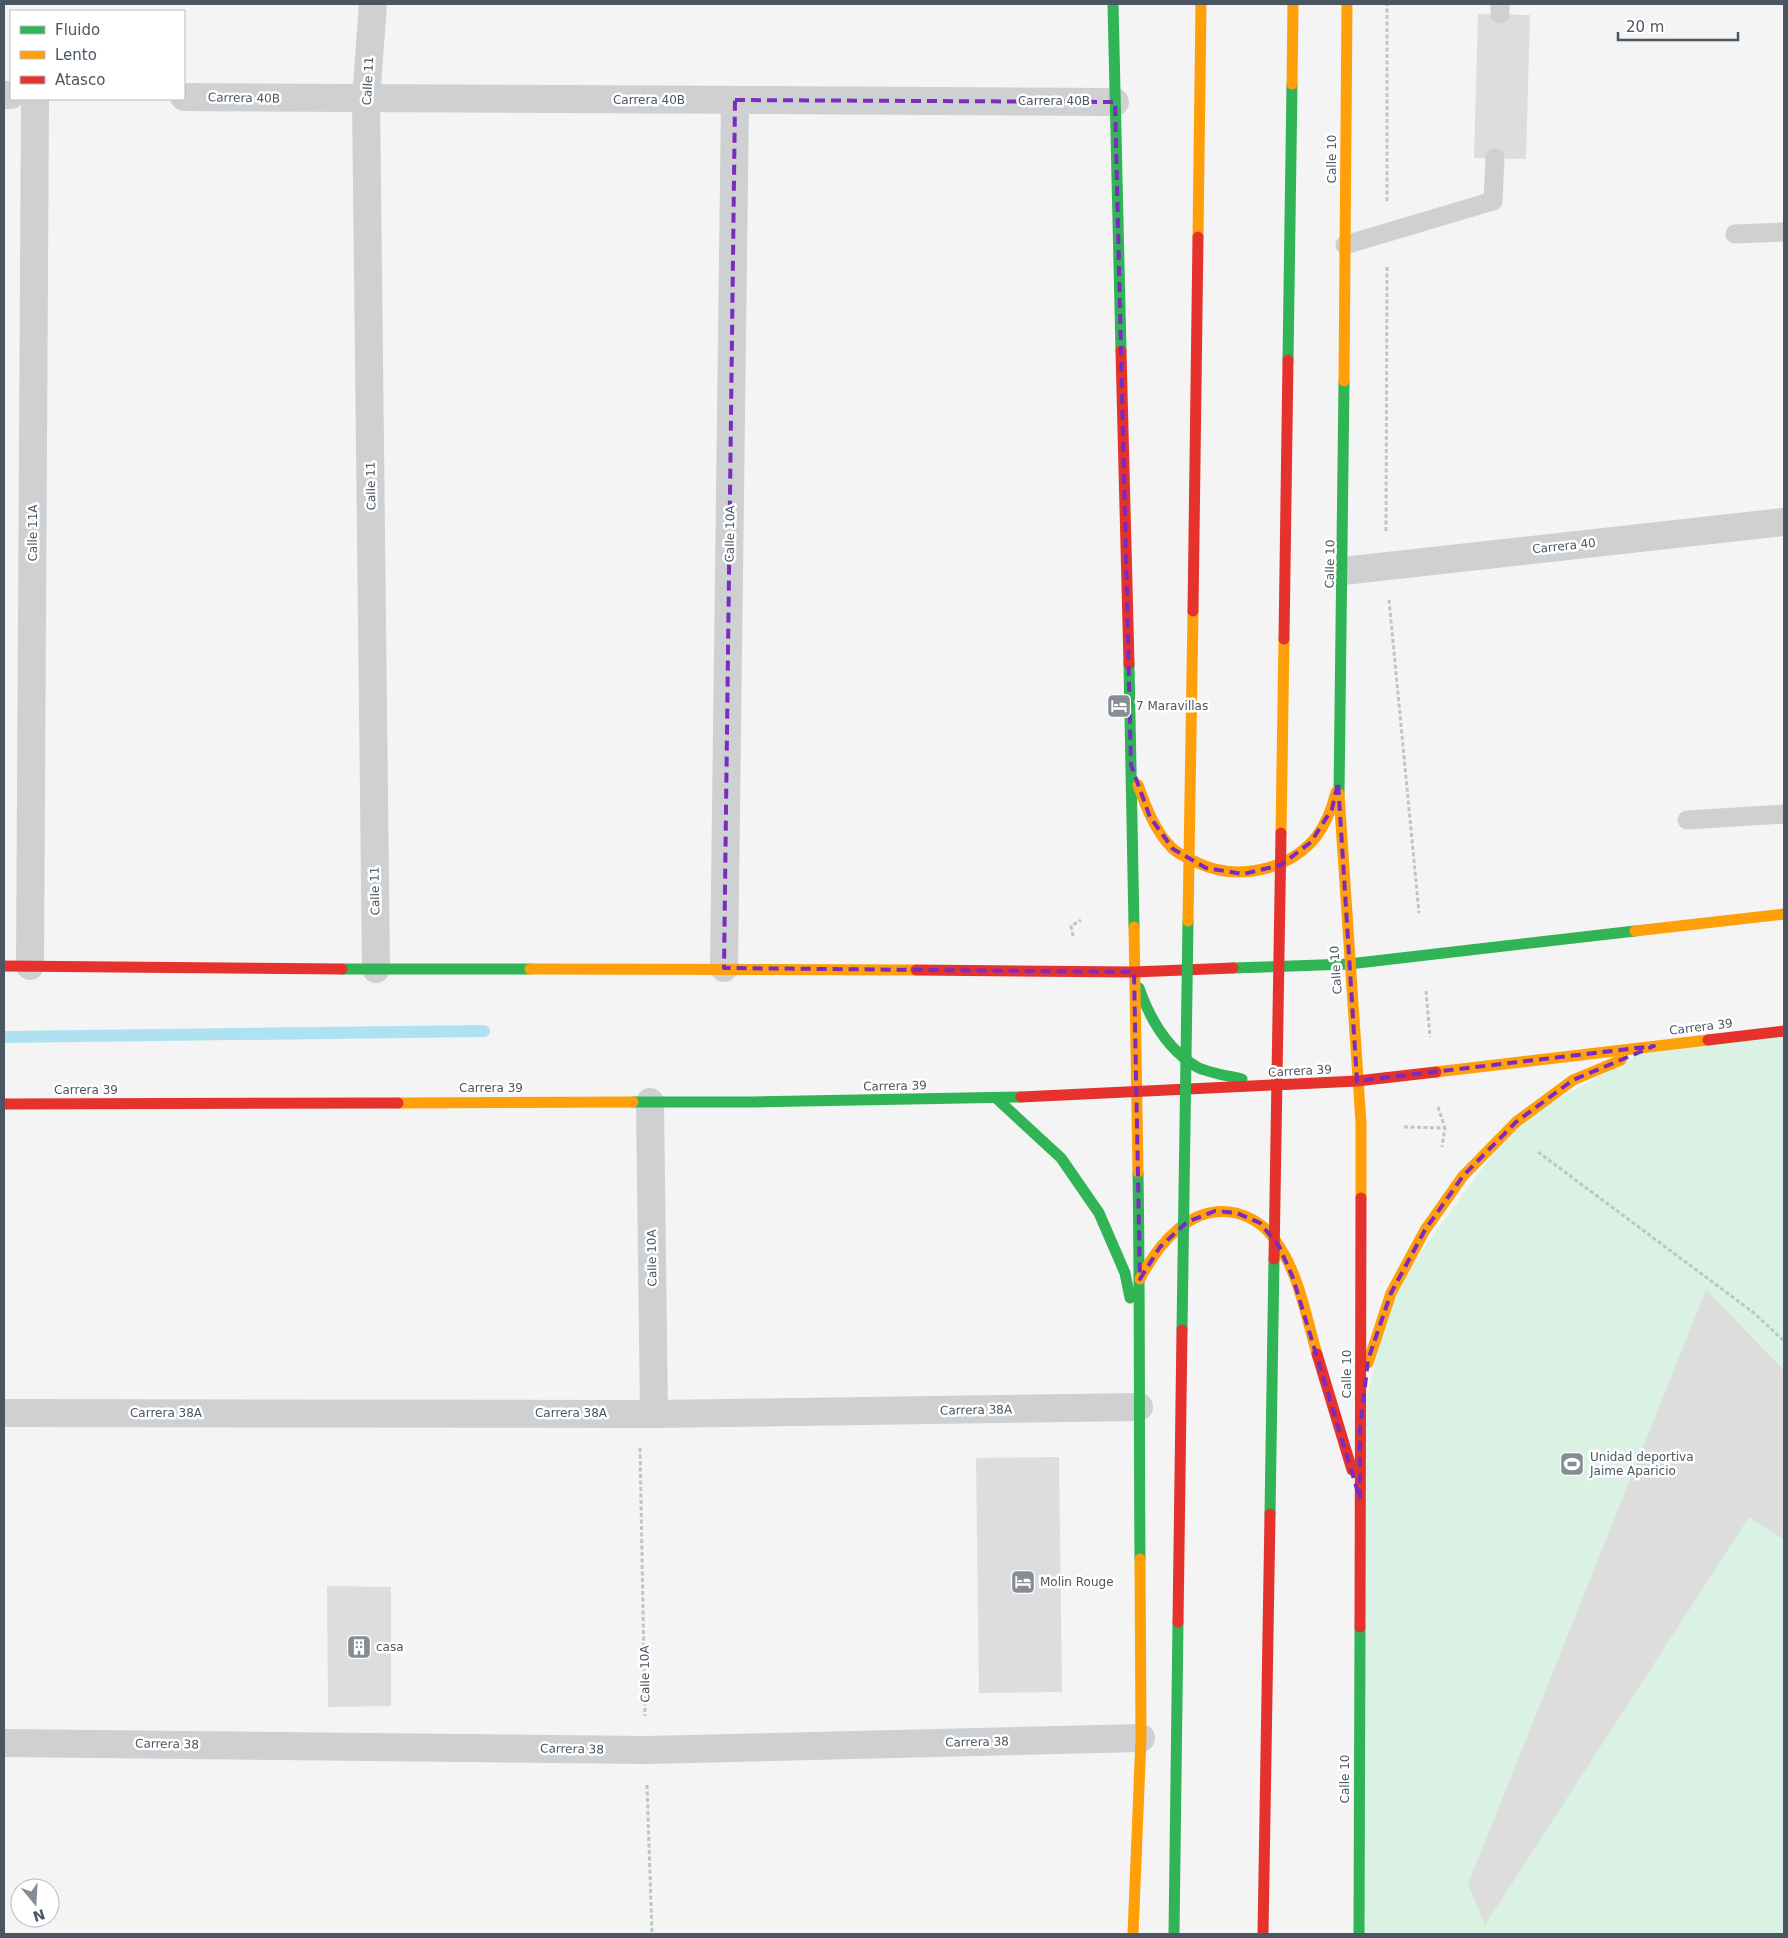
<svg xmlns="http://www.w3.org/2000/svg" width="1788" height="1938" viewBox="0 0 1788 1938" font-family="'DejaVu Sans',sans-serif">
  <style>
    .green { fill: #d9f2e3 }
    .lines { fill: none; stroke-linecap: round; stroke-linejoin: round }
    .stream { stroke: #aee2f0; stroke-width: 12 }
    .building { fill: #ddddde }
    .path { stroke: #bcc7c4; stroke-width: 3; stroke-dasharray: 4 2.5; stroke-linecap: butt }
    .lane { stroke: #ced0d2; stroke-width: 19 }
    .street { stroke: #ced0d2; stroke-width: 28 }
    .fast { stroke: #30b455; stroke-width: 11 }
    .slow { stroke: #ff9f0a; stroke-width: 11 }
    .jam { stroke: #e5322d; stroke-width: 11 }
    .fast-bridge { stroke: #30b455; stroke-width: 11 }
    .slow-bridge { stroke: #ff9f0a; stroke-width: 11 }
    .jam-bridge { stroke: #e5322d; stroke-width: 11 }
    .marked { fill: none; stroke: #7b2cbf; stroke-width: 4; stroke-dasharray: 10 6; stroke-linejoin: round }
    .labels { text-anchor: middle; stroke-width: 5; stroke-linejoin: round; paint-order: stroke }
    .street-label { font-size: 12px; fill: #4a5661; stroke: #fff }
    .poi-label { font-size: 12px; fill: #4a5661; stroke: #fff; text-anchor: start }
  </style>
  <rect width="100%" height="100%" fill="#f4f4f4"/>
  <path class="green" d="M1784,1031V1934H1359L1360,1429L1391,1293L1516,1122L1654,1046Z"/>
  <g class="lines">
    <path class="stream" d="M4,1037L484,1031"/>
  </g>
  <path class="building" d="M1478,14L1530,15L1526,159L1474,158Z
    M1706,1290L1784,1370V1540L1749,1517L1485,1925L1468,1884Z
    M1059,1457L1062,1692L979,1693L976,1458Z
    M327,1586L391,1587V1706L328,1707Z"/>
  <g class="lines">
    <path class="path" d="M1387,201V4
      M1386,531L1387,265
      M1389,600L1419,913
      M1073,936L1071,926L1081,920
      M1426,991L1430,1037
      M1438,1107L1445,1128
      M1404,1127L1445,1128L1442,1147
      M1538,1152L1754,1313L1784,1341
      M640,1448L645,1716
      M647,1785L652,1934"/>
    <path class="lane" d="M1500,14V4
      M1735,234L1784,232
      M1345,245L1493,201L1495,158
      M1687,820L1784,814"/>
    <path class="street" d="M373,4L366,99L376,969
      M4,95H11
      M184,97L1115,102
      M1343,571L1784,522
      M30,966L35,99
      M724,968L735,100
      M650,1102L654,1414
      M4,1413L654,1414L1139,1407
      M4,1743L646,1750L1141,1738"/>
    <path class="fast" d="M1113,4L1121,351
      M1129,664L1134,927
      M1339,794L1344,381
      M1233,968L1349,964L1635,931
      M342,969H530
      M1139,988C1150,1019 1168,1050 1197,1067C1208,1073 1230,1076 1242,1079
      M996,1098L1061,1158L1099,1213L1125,1273L1130,1298
      M633,1102H753L1021,1097
      M1138,1172C1140,1301 1139,1430 1140,1559
      M1359,1934L1360,1627"/>
    <path class="slow" d="M1344,381L1347,4
      M1138,785C1146,807 1155,831 1172,848C1179,855 1190,859 1198,863C1237,881 1288,871 1316,837C1326,824 1332,808 1336,792
      M1339,794L1361,1123V1198
      M1134,927L1138,1172
      M1635,931L1784,914
      M530,969L916,970
      M1436,1072L1708,1040
      M398,1103L633,1102
      M1140,1279C1158,1244 1191,1203 1236,1213C1252,1217 1266,1227 1275,1240C1299,1272 1306,1317 1317,1354
      M1368,1363L1391,1293L1425,1230L1463,1176L1516,1122L1573,1080L1621,1060
      M1133,1934L1141,1738L1140,1559"/>
    <path class="jam" d="M1121,351L1129,664
      M4,966L342,969
      M916,970L1134,972L1233,968
      M1708,1040L1784,1031
      M1021,1097L1357,1081L1436,1072
      M4,1104L398,1103
      M1317,1354L1352,1470
      M1360,1627L1361,1198"/>
    <path class="fast-bridge" d="M1288,360L1292,84
      M1182,1330L1188,921
      M1270,1514L1274,1259
      M1174,1934L1178,1622"/>
    <path class="slow-bridge" d="M1292,84L1293,4
      M1198,237L1201,4
      M1281,833L1284,639
      M1188,921L1193,611"/>
    <path class="jam-bridge" d="M1193,611L1198,237
      M1284,639L1288,360
      M1274,1259L1281,833
      M1178,1622L1182,1330
      M1263,1934L1270,1514"/>
  </g>
  <path class="marked" d="M735,100L1115,102L1131,765L1150,817L1173,849L1206,868L1243,874L1281,865L1311,842L1332,809L1338,782L1357,1081L1654,1046L1573,1080L1516,1122L1463,1176L1425,1230L1391,1293L1368,1360L1360,1429V1499L1293,1278L1279,1246L1260,1223L1237,1213L1215,1211L1187,1222L1160,1247L1140,1279L1134,972L724,968Z"/>
  <defs>
    <symbol id="hotel-square" viewBox="-11 -11 22 22"><rect x="-9" y="-9" width="18" height="18" rx="4" fill="#868d94" stroke="#fff"/><path d="M-6-4.5h1.5V1H6V5H4.5V3h-9V5H-6ZM-4 0a1.8 1.8 0 1 1 3.6 0ZM.5 0V-2.5h3Q6-2.5 6 0Z" fill="#fff"/></symbol>
    <symbol id="stadium-square" viewBox="-11 -11 22 22"><rect x="-9" y="-9" width="18" height="18" rx="4" fill="#868d94" stroke="#fff"/><path d="M0-5a6.5 5 0 1 0 0 10a6.5 5 0 1 0 0-10ZM-3.5-1.8h7v3.6h-7Z" fill="#fff"/></symbol>
    <symbol id="building-square" viewBox="-11 -11 22 22"><rect x="-9" y="-9" width="18" height="18" rx="4" fill="#868d94" stroke="#fff"/><path d="M-4-6H4V6H1V3H-1V6H-4ZM-2.5-4.3h1.7v1.8h-1.7ZM.8-4.3h1.7v1.8H.8ZM-2.5-1h1.7V.8h-1.7ZM.8-1h1.7V.8H.8Z" fill="#fff"/></symbol>
  </defs>
  <g fill-rule="evenodd">
    <use href="#hotel-square" x="1105" y="692" width="28" height="28"/>
    <use href="#stadium-square" x="1558" y="1450" width="28" height="28"/>
    <use href="#hotel-square" x="1009" y="1568" width="28" height="28"/>
    <use href="#building-square" x="345" y="1633" width="28" height="28"/>
  </g>
  <g class="labels">
    <g class="street-label">
      <text transform="translate(368 81) rotate(-87)" y="4">Calle 11</text>
      <text transform="translate(244 98) rotate(1)" y="4">Carrera 40B</text>
      <text x="649" y="104">Carrera 40B</text>
      <text x="1054" y="105">Carrera 40B</text>
      <text transform="translate(1332 159) rotate(-90)" y="4">Calle 10</text>
      <text transform="translate(371 486) rotate(-91)" y="4">Calle 11</text>
      <text transform="translate(33 533) rotate(-90)" y="4">Calle 11A</text>
      <text transform="translate(730 534) rotate(-89)" y="4">Calle 10A</text>
      <text transform="translate(1564 546) rotate(-6)" y="4">Carrera 40</text>
      <text transform="translate(1330 564) rotate(-89)" y="4">Calle 10</text>
      <text transform="translate(375 891) rotate(-91)" y="4">Calle 11</text>
      <text transform="translate(1336 970) rotate(-94)" y="4">Calle 10</text>
      <text transform="translate(1701 1027) rotate(-7)" y="4">Carrera 39</text>
      <text transform="translate(1300 1071) rotate(-3)" y="4">Carrera 39</text>
      <text transform="translate(895 1086) rotate(-1)" y="4">Carrera 39</text>
      <text x="491" y="1092">Carrera 39</text>
      <text x="86" y="1094">Carrera 39</text>
      <text transform="translate(652 1258) rotate(-91)" y="4">Calle 10A</text>
      <text transform="translate(1347 1374) rotate(-90)" y="4">Calle 10</text>
      <text transform="translate(976 1410) rotate(-1)" y="4">Carrera 38A</text>
      <text x="166" y="1417">Carrera 38A</text>
      <text x="571" y="1417">Carrera 38A</text>
      <text transform="translate(645 1674) rotate(-91)" y="4">Calle 10A</text>
      <text transform="translate(977 1742) rotate(-1)" y="4">Carrera 38</text>
      <text transform="translate(167 1744) rotate(1)" y="4">Carrera 38</text>
      <text transform="translate(572 1749) rotate(1)" y="4">Carrera 38</text>
      <text transform="translate(1345 1779) rotate(-90)" y="4">Calle 10</text>
    </g>
    <g class="poi-label">
      <text x="1136" y="710">7 Maravillas</text>
      <text x="1590" y="1461">Unidad deportiva<tspan x="1590" dy="14">Jaime Aparicio</tspan></text>
      <text x="1040" y="1586">Molin Rouge</text>
      <text x="376" y="1651">casa</text>
    </g>
  </g>
  <rect width="1788" height="1938" fill="none" stroke="#4a5661" stroke-width="10"/>
  <rect x="10" y="10" width="175" height="90" fill="#ffffff" stroke="#b7bbc0"/>
  <rect x="20" y="26" width="25" height="8" fill="#30b455" stroke="#b7bbc0"/>
  <text x="55" y="35" font-size="15" fill="#4a5661">Fluido</text>
  <rect x="20" y="51" width="25" height="8" fill="#ff9f0a" stroke="#b7bbc0"/>
  <text x="55" y="60" font-size="15" fill="#4a5661">Lento</text>
  <rect x="20" y="76" width="25" height="8" fill="#e5322d" stroke="#b7bbc0"/>
  <text x="55" y="85" font-size="15" fill="#4a5661">Atasco</text>
  <g transform="translate(35 1903) rotate(162)"><circle r="24" fill="#ffffff" stroke="#b7bbc0"/>
  <path d="M0-4L9 19L0 12L-9 19Z" fill="#868d94"/>
  <text y="-8" font-size="14" font-weight="bold" text-anchor="middle" fill="#4a5661">N</text>
  </g>
  <path d="M1618 32v8h120v-8" fill="none" stroke="#4a5661" stroke-width="2.5"/>
  <text x="1626" y="32" font-size="15" fill="#4a5661" stroke="#ffffff" stroke-width="4" paint-order="stroke">20 m</text>
</svg>
